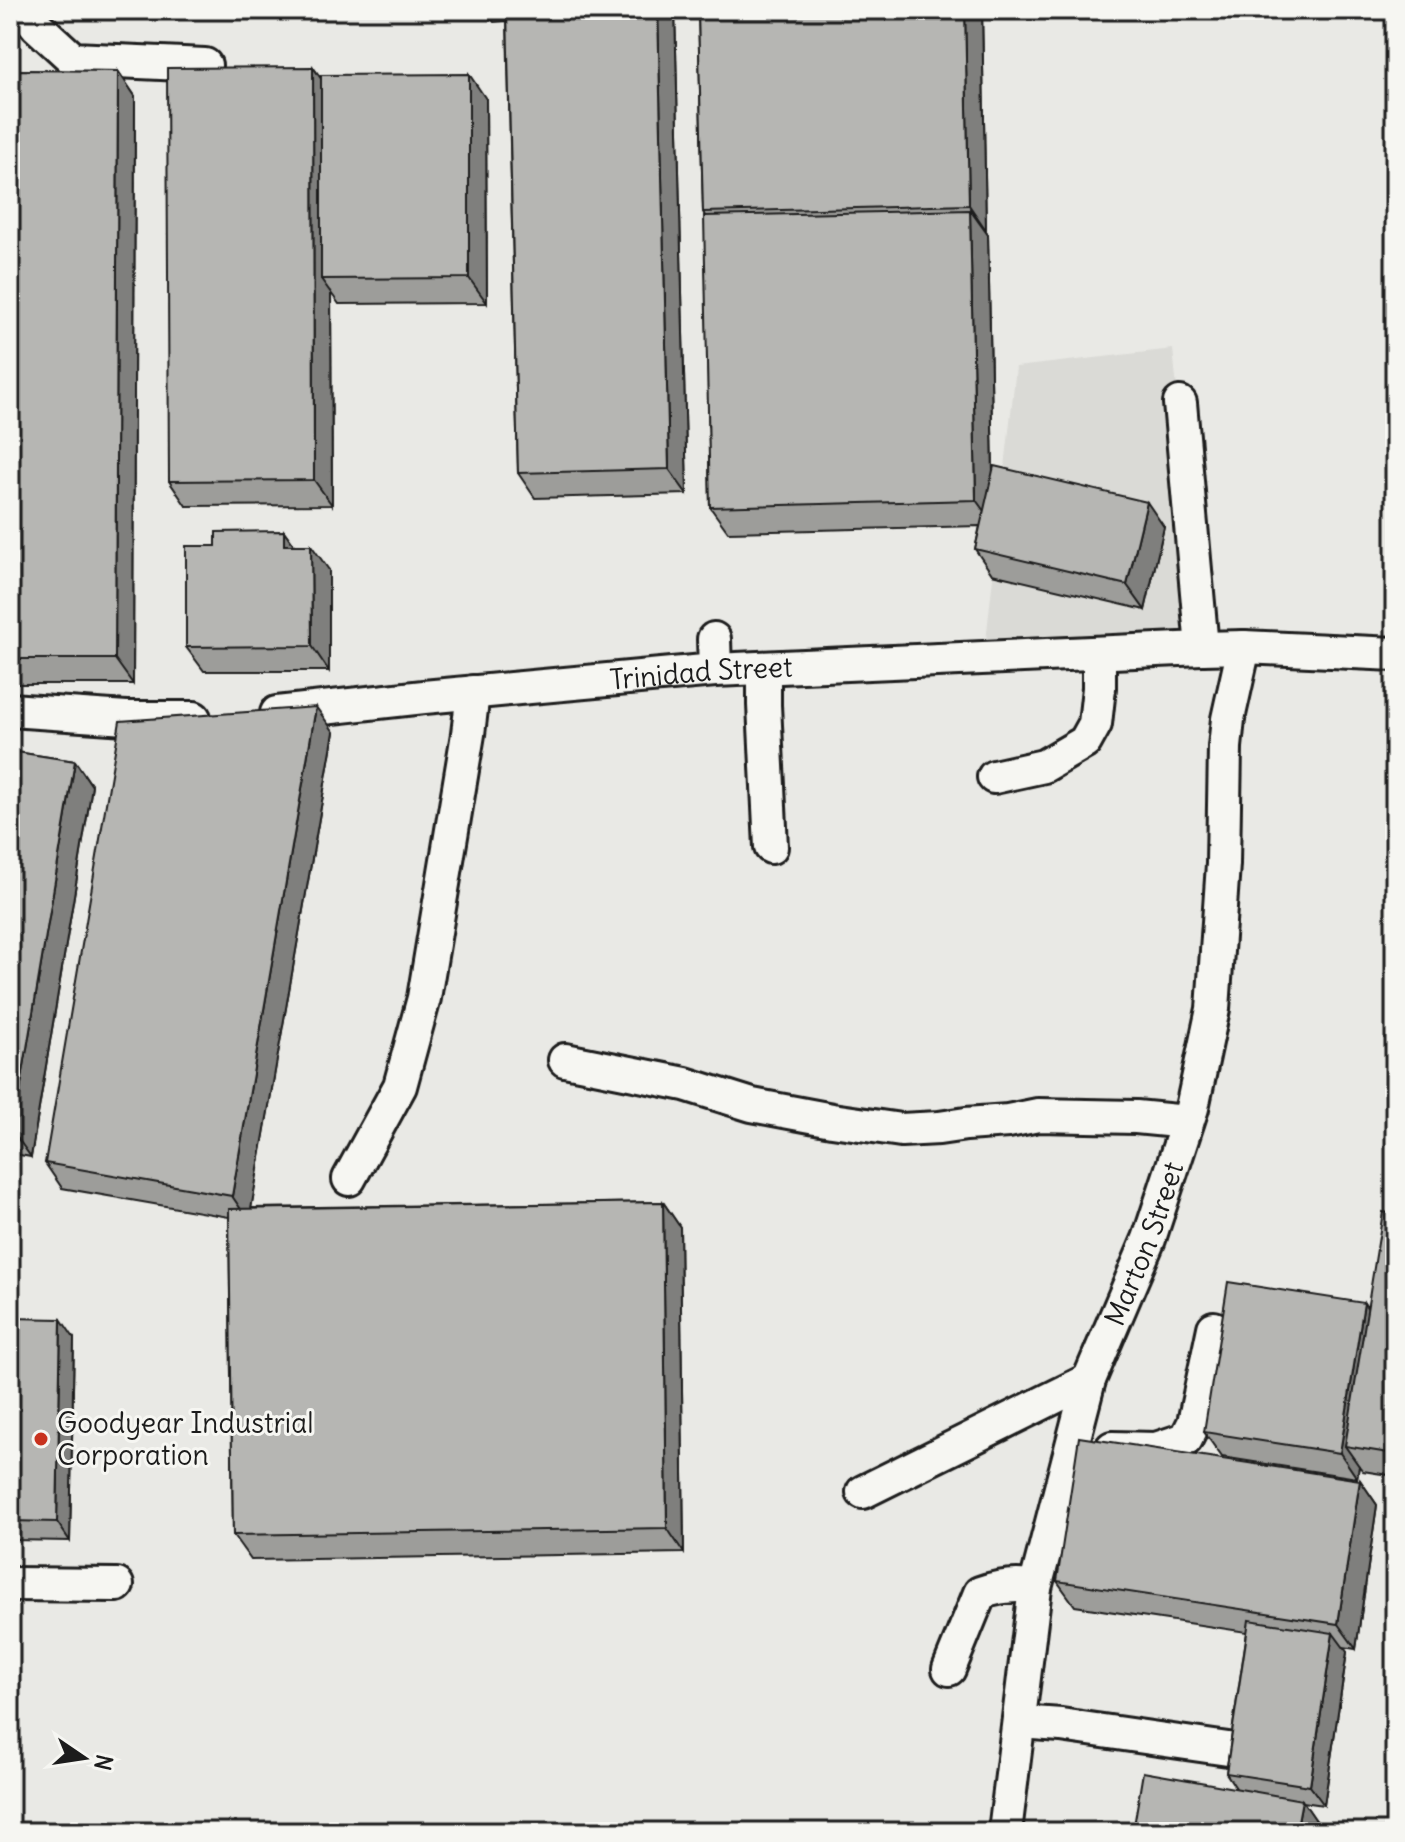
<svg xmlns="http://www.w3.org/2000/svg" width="1405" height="1842" viewBox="0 0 1405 1842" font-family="Delius,sans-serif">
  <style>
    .built { fill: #dadad6 }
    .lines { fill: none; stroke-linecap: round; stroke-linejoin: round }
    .minor-casing { stroke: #1c1c1c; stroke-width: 38 }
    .minor { stroke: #f6f6f2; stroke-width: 32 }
    .wall { fill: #9d9d9a; stroke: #1c1c1c; stroke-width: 2 }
    .shaded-wall { fill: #7f7f7d; stroke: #1c1c1c; stroke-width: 2 }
    .building { fill: #b6b6b3; stroke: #1c1c1c; stroke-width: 2 }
    .poi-dot { fill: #c8321e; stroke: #f6f6f2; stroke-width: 3 }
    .labels { text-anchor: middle; stroke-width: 6; stroke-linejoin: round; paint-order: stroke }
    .street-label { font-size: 28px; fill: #1c1c1c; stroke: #f6f6f2 }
    .poi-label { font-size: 28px; fill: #1c1c1c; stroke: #f6f6f2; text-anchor: start }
  </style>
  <rect width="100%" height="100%" fill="#e9e9e5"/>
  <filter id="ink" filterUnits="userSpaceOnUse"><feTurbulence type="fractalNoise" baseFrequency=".0125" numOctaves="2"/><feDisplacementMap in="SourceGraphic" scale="16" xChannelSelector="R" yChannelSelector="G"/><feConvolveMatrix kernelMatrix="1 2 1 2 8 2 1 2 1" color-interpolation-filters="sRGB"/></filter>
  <g filter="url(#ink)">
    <path class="built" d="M1173,349L1202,642L986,641L1016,367Z"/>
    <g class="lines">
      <defs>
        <g id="minor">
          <path d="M24,10L37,26L73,59L205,65"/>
          <path d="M1180,403L1202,648"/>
          <path d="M714,639L715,670"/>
          <path d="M764,668V705L771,847"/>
          <path d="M10,710L126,718H194"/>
          <path id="s1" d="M277,713L424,697L715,670L1202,648L1244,647L1395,654"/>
          <path d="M994,777L1044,766L1085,742L1095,724L1099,688V653"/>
          <path d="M565,1060L685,1084L752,1105L832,1120L901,1130L939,1128L966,1124L1008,1121L1038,1115L1136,1117L1187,1122"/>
          <path d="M349,1179L400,1086L424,998L468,734L473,692"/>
          <path d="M1112,1448L1156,1449L1186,1439L1194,1423L1214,1328"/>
          <path d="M863,1492L1089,1380"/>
          <path d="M10,1584L117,1585"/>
          <path d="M949,1669L980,1593C997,1587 1017,1584 1035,1588"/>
          <path d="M1019,1722L1061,1725L1228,1749"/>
          <path id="s2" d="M1005,1832L1035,1588L1089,1380L1149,1239L1192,1108L1213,1009L1223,864L1225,747L1228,719L1244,647"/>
        </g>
      </defs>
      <use href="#minor" class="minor-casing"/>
      <use href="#minor" class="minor"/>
    </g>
    <path class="wall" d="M485,10H675L687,494L535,498L518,473L507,21L494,22Z
      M698,10H982L986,230H985L988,235L993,471L1164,527L1145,610L992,574L975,549L980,526L728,532L710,507L705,216L703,212Z
      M313,67L321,78L486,99L487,303L339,304L331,293L332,505L186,506L169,481Z
      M10,70L118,71L135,96L133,684H10Z
      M284,531L294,545L329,570V671H204L186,647L216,546Z
      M334,732L251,1208L663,1202L680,1227L684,1553L251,1560L233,1535L229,1217L62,1188L45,1163Z
      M10,751L75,761L92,786L31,1157L14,1154L11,1169H10Z
      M1395,1214V1476L1363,1471L1359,1466L1357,1478L1222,1457L1204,1432L1364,1303L1367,1308Z
      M10,1318L74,1338L70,1541L10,1540Z
      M1360,1480L1377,1505L1356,1649L1343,1647L1347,1652L1324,1805L1303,1802L1319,1825L1318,1832H1133L1236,1788L1226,1773L1247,1632L1075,1606L1057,1581Z"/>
    <path class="shaded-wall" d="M658,10H675L687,494L669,469Z
      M965,10H982L986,230L969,205Z
      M313,67L330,92L321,279L331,293L332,505L314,480Z
      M118,71L135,96L133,684L115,659Z
      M469,74L486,99L487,303L469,278Z
      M970,210L988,235L994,525L976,500Z
      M1147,502L1164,527L1145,610L1127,585Z
      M284,531L302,556L284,545Z
      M311,545L329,570V671L312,646Z
      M316,707L334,732L249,1221L232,1196Z
      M75,761L92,786L31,1157L13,1132Z
      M10,1149L14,1154L11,1169L10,1168Z
      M663,1202L680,1227L684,1553L667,1528Z
      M1364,1303L1381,1328L1345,1446L1359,1466L1357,1478L1340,1453Z
      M61,1319L74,1338L70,1541L57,1522Z
      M1360,1480L1377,1505L1356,1649L1338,1624Z
      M1333,1633L1347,1652L1324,1805L1310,1786Z
      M1302,1800L1319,1825L1318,1832H1296Z"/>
    <path class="building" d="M507,10H658L669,469L518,473Z
      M698,10H965L969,205L703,212Z
      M313,67L314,480L169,481L167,68Z
      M10,70L118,71L115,659H10Z
      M469,74V278L321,279V75Z
      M970,210L976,500L710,507L704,216Z
      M994,466L1147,502L1127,585L975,549Z
      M284,531V545H311L312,646L186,647V546H216V532Z
      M316,707L232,1196L45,1163L120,721Z
      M10,751L75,761L13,1132H10Z
      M663,1202L667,1528L233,1535L229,1209Z
      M1383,1212L1395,1214V1454L1345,1446Z
      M1228,1282L1364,1303L1340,1453L1204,1432Z
      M10,1318L61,1319L57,1522L10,1521Z
      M1079,1437L1360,1480L1338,1624L1057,1581Z
      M1249,1620L1333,1633L1310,1786L1226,1773Z
      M1143,1772L1302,1800L1296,1832H1133Z"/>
  </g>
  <circle class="poi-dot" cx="41" cy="1439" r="8"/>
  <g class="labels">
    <g class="street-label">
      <text dy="10" stroke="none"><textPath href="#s1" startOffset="426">Trinidad Street</textPath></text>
      <text dy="10" stroke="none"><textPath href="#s2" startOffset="608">Marton Street</textPath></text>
    </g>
    <g class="poi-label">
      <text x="57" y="1433">Goodyear Industrial<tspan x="57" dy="32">Corporation</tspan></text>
    </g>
  </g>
  <rect width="1405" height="1842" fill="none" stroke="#f6f6f2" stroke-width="40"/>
  <rect x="20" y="20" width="1365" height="1802" fill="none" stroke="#1c1c1c" stroke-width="3" filter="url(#ink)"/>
  <g transform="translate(84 1758) rotate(103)" stroke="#f6f6f2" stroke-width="6" paint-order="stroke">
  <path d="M0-6L14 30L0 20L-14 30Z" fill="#1c1c1c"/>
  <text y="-12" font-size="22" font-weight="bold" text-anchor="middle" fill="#1c1c1c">N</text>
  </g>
</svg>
